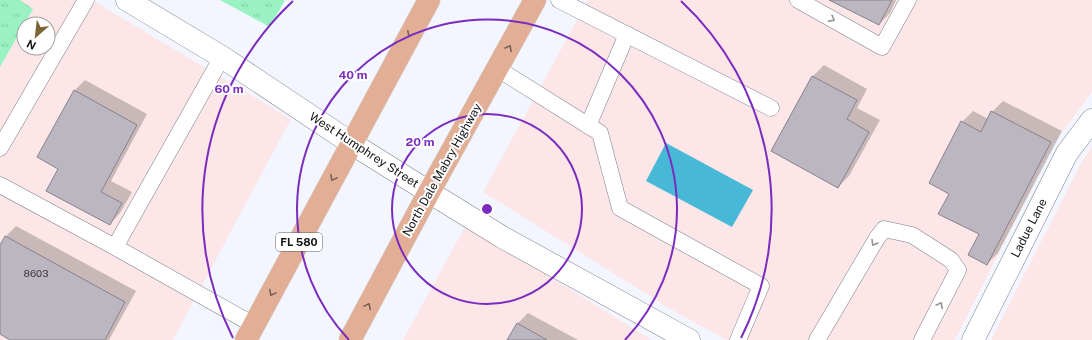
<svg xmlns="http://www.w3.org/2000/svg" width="1092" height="340" viewBox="0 0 1092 340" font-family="'Public Sans',sans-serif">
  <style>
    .commercial { fill: #fce6e7; fill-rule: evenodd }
    .park { fill: url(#park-tufts) }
    .water { fill: #47b9d6 }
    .shadow { fill: #0003 }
    .building { fill: #bbb6c0; stroke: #87828c }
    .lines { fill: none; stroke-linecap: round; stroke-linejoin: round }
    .service-casing { stroke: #7d808a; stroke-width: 17 }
    .minor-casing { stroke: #7d808a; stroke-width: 23 }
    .tertiary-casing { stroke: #7d808a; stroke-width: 23 }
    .primary-casing { stroke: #d4d5d5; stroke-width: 23 }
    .service { stroke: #fff; stroke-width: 16 }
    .minor { stroke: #fff; stroke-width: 22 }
    .tertiary { stroke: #fff; stroke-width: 22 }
    .primary { stroke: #e2af96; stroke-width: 22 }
    .oneway { stroke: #949597 }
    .oneway2 { stroke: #7a6156 }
    .ring { fill: none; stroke: #7b2cbf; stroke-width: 2 }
    .labels { text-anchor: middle; stroke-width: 4; stroke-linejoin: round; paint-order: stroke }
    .number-label { font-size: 10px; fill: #3c3c41 }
    .shield { fill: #fff; stroke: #595a5d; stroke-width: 1 }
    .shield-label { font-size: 11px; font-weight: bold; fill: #121317 }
    .street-label { font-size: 12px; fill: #121317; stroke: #fff }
    .centre { fill: #7b2cbf; stroke: #fff; stroke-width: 2 }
    .ring-label { font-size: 12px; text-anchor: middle; font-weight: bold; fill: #7b2cbf; stroke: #fff; stroke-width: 4; stroke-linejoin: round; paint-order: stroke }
  </style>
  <defs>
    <pattern id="park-tufts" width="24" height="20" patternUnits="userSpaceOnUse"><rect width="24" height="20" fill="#9af2c2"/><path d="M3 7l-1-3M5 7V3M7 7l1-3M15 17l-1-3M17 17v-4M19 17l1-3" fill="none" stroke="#84cfa6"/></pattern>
  </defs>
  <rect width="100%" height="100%" fill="#f3f6ff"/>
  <path class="commercial" d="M0,0H92L291,119L173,340H0ZM24,24H48V48H24Z
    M588,0H1092V92L1054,143L955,340H727L677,313L483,192Z
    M1092,147V340H991L1081,163Z
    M466,225L652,340H403Z"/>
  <path class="park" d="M0,0H20L33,9L0,67Z
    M220,0H285L270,27Z"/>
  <path class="water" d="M666,143L753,190L732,227L646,181Z"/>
  <path class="shadow" d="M832,0H896L890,13L879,24Z
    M824,65L867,89L857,108L880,120L849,176L838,187L772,151L813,76Z
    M85,80L147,114L111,181L132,192L120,213L110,224L60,168L74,91Z
    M1003,101L1062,131L998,253L987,264L980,234L962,122L973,111L988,119L992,112Z
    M16,226L136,291L109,340H13L0,333V247L5,237Z
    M528,313L578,340H508L517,324Z"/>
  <path class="building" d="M829,0H892L879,25Z
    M812,76L857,100L847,119L869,132L838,188L771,151Z
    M74,90L137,125L101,192L122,203L110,225L46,191L58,169L37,157Z
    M991,111L1051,142L987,265L968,255L979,234L938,214L949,194L929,183L961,121L981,132Z
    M5,236L125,302L105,340H10L0,334V245Z
    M517,323L547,340H507Z"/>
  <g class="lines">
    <defs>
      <path id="service" d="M559,0L771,108
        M798,0L882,47L908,0
        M222,57L115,247L254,325
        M498,69L600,133L620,208L761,286L738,340
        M588,126L627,34
        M0,148L86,0
        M0,185L115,247
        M817,340L877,238L884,229L912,235L951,260L958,270L922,340"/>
      <path id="minor" d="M429,192L502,237L689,340
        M973,340L1067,153L1092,120"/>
      <path id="tertiary" d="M127,0L222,57L351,143L429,192"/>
      <path id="primary" d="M246,340L429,0
        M350,340L429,192L535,0"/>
    </defs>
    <use href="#service" class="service-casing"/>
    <use href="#minor" class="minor-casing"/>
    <use href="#tertiary" class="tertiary-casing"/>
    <use href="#primary" class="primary-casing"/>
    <use href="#service" class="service"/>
    <use href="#minor" class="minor"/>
    <use href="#tertiary" class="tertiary"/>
    <use href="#primary" class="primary"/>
  </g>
  <defs><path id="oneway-chevron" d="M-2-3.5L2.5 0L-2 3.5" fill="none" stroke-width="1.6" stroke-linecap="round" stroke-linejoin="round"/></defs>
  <g class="oneway">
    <use href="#oneway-chevron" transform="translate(832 19) rotate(29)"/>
    <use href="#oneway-chevron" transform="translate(874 243) rotate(121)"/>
    <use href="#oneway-chevron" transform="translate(940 305) rotate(-63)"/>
  </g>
  <g class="oneway2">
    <use href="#oneway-chevron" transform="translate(410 34) rotate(118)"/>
    <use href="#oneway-chevron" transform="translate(509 48) rotate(-61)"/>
    <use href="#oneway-chevron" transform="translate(333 178) rotate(118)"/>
    <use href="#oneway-chevron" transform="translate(272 293) rotate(118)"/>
    <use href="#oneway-chevron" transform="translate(368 306) rotate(-62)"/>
  </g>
  <g class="ring">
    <circle cx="487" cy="209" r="95"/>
    <path d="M349 340A190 190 0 1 1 625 340"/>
    <path d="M233 338A285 285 0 0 1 293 1M681 1A285 285 0 0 1 741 338"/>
  </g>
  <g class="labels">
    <g class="number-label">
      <text x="36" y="277">8603</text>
    </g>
    <rect class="shield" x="276" y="233" width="46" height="18" rx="3"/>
    <g class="shield-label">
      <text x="299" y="246">FL 580</text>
    </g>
    <g class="street-label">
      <text transform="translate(364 150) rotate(33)" y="4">West Humphrey Street</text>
      <text transform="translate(442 170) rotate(-61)" y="4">North Dale Mabry Highway</text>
      <text transform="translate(1029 228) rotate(-63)" y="4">Ladue Lane</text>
    </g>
  </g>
  <circle cx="487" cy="209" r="6" class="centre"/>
  <g class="ring-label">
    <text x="353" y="79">40 m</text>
    <text x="229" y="93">60 m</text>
    <text x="420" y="146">20 m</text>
  </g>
  <g transform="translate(36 36) rotate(208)"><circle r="19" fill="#ffffff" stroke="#a0a1a2"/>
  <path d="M0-3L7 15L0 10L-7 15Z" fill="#7d6435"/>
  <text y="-6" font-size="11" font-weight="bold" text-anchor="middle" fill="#121317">N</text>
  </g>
</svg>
